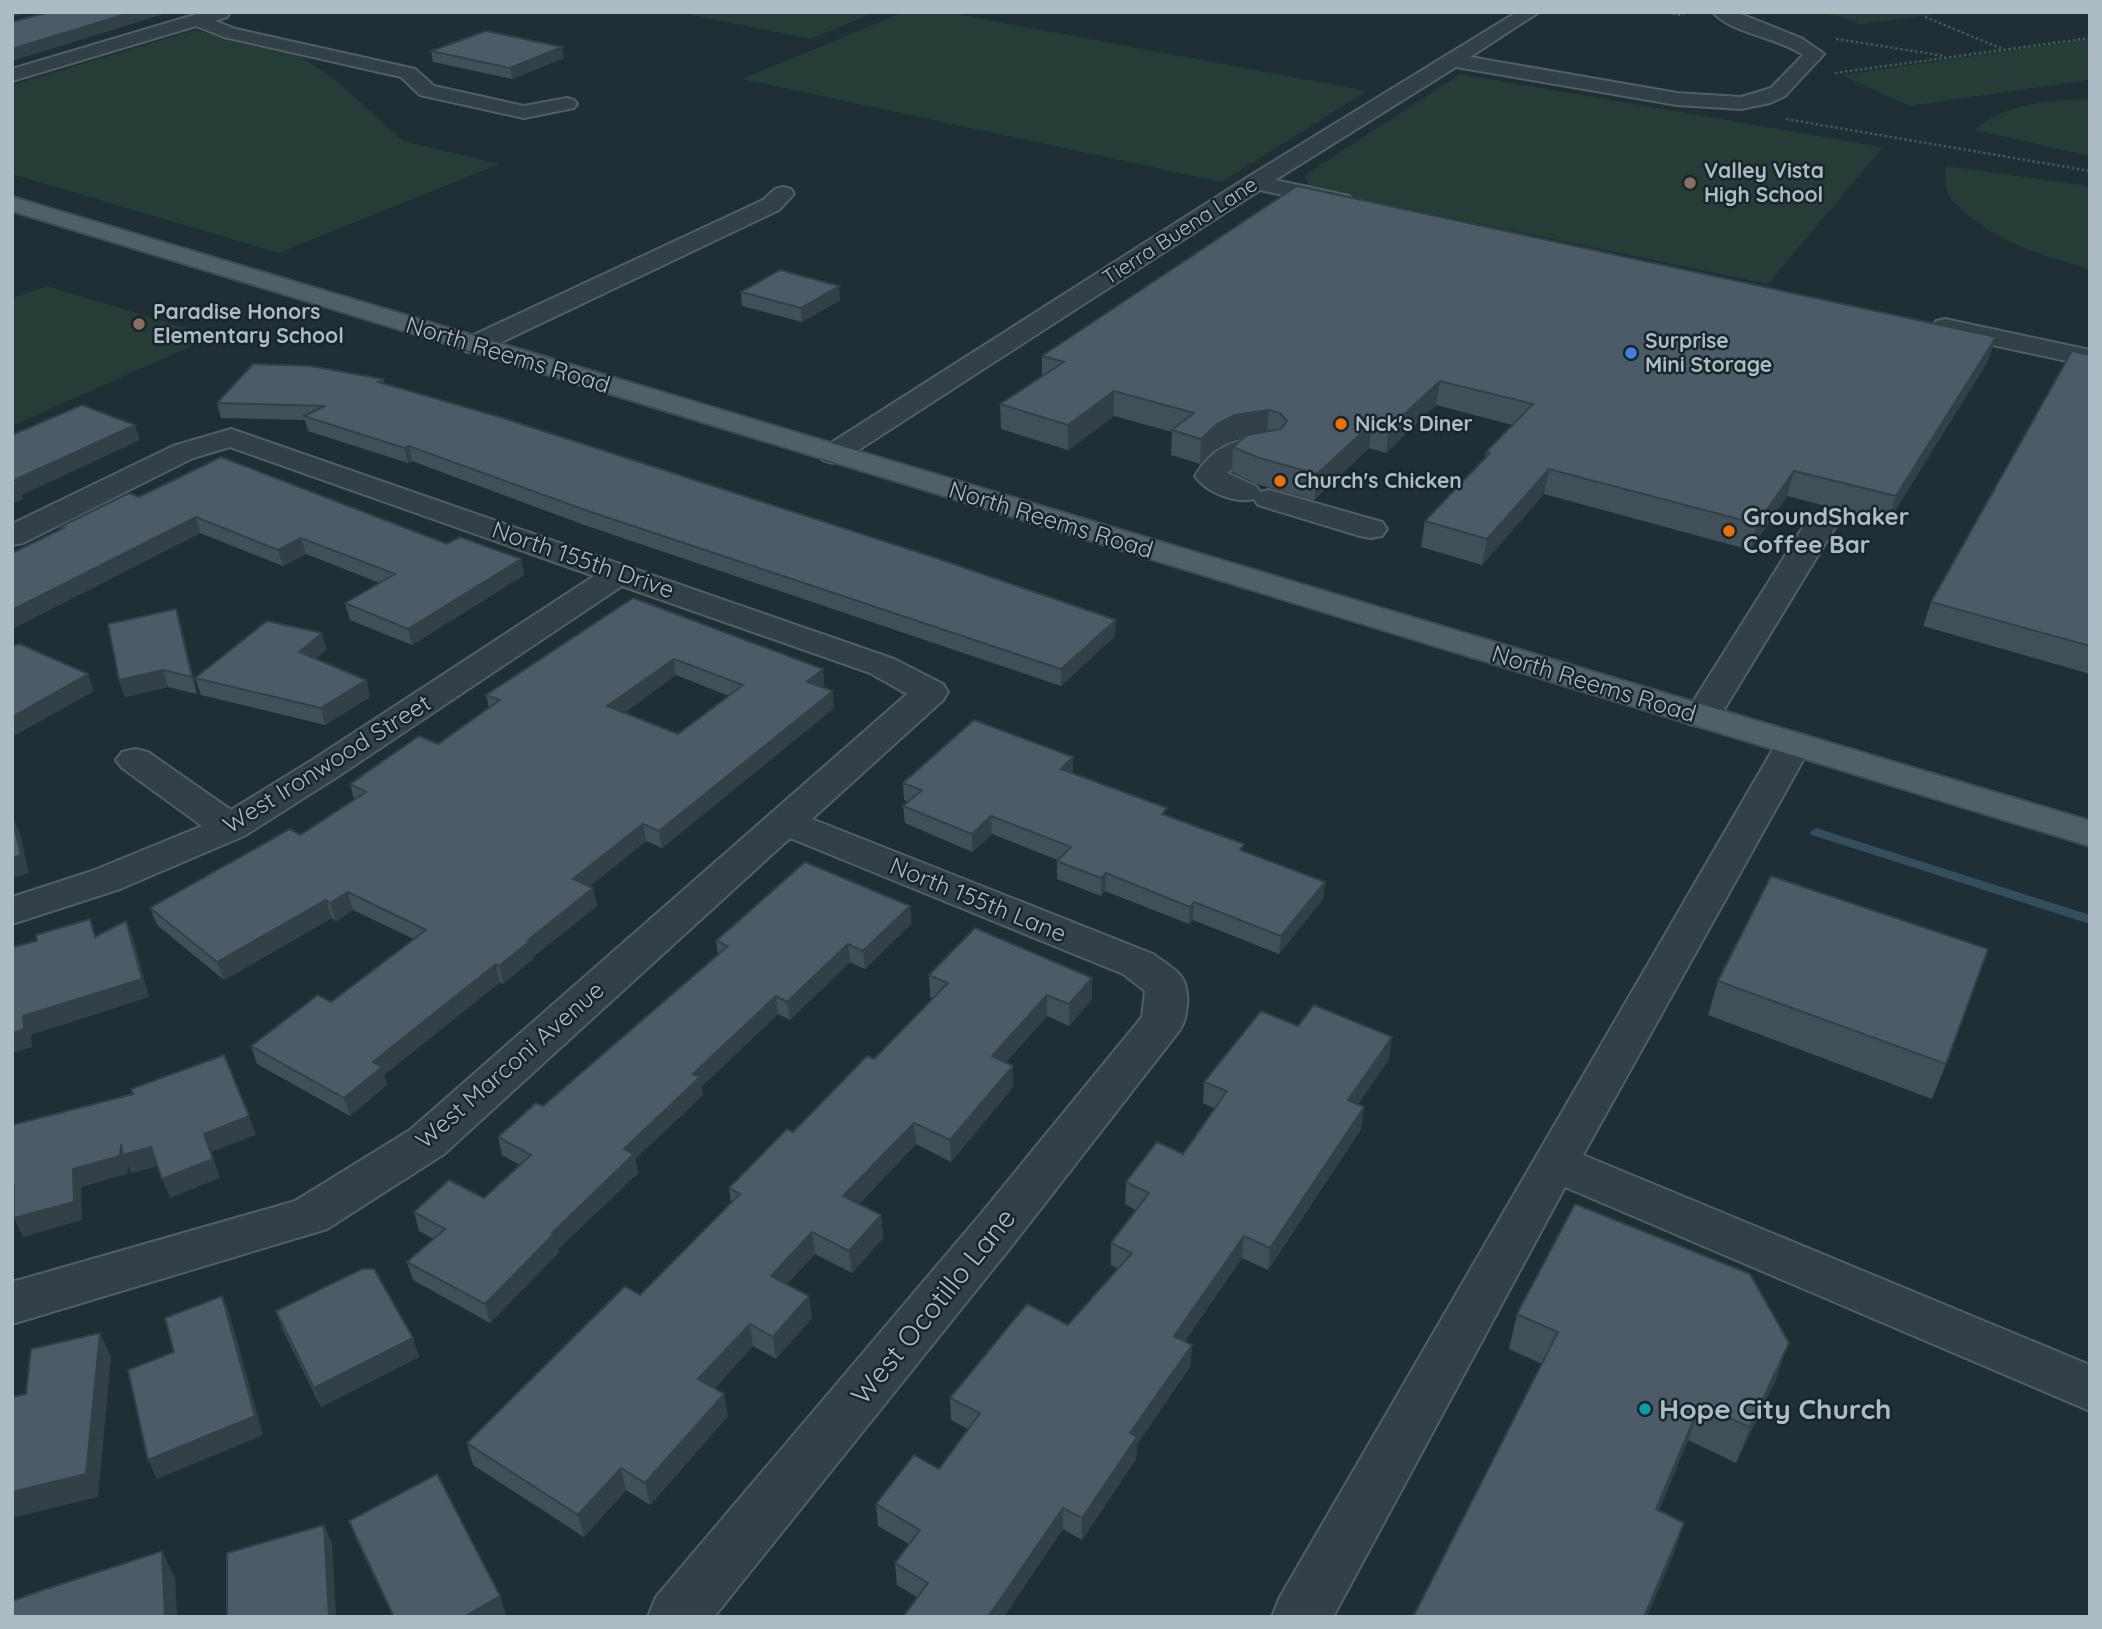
<svg xmlns="http://www.w3.org/2000/svg" width="2102" height="1629" viewBox="0 0 2102 1629" font-family="Quicksand,sans-serif">
  <style>
    .green { fill: #253c37 }
    .lines { fill: none; stroke-linecap: round; stroke-linejoin: round }
    .stream { fill: #334f5e; fill-rule: evenodd }
    .minor-casing { stroke: #515e65; stroke-width: 4 }
    .major-casing { stroke: #404c54; stroke-width: 4 }
    .path { stroke: #435957; stroke-width: 2.5; stroke-dasharray: 2.5 2.5; stroke-linecap: butt }
    .minor { fill: #334047; fill-rule: evenodd }
    .major { fill: #516067; fill-rule: evenodd }
    .wall { fill: #404f58; fill-rule: evenodd }
    .shaded-wall { fill: #344047 }
    .building { fill: #4b5c66; stroke: #344047; stroke-width: 2; fill-rule: evenodd }
    .education-dot { fill: #8d6e63; stroke: #19252b; stroke-width: 2.5 }
    .shop-dot { fill: #3f7fe0; stroke: #19252b; stroke-width: 2.5 }
    .food-dot { fill: #e8710a; stroke: #19252b; stroke-width: 2.5 }
    .culture-dot { fill: #0f9aa8; stroke: #19252b; stroke-width: 2.5 }
    .labels { text-anchor: middle; stroke-width: 5; stroke-linejoin: round; paint-order: stroke }
    .far-poi-label { font-size: 21px; font-weight: bold; fill: #adbbc4; stroke: #19252b; text-anchor: start }
    .far-street-label { font-size: 21px; fill: #adbbc4; stroke: #19252b }
    .street-label { font-size: 24px; fill: #adbbc4; stroke: #19252b }
    .poi-label { font-size: 24px; font-weight: bold; fill: #adbbc4; stroke: #19252b; text-anchor: start }
    .near-street-label { font-size: 28px; fill: #adbbc4; stroke: #19252b }
    .near-poi-label { font-size: 28px; font-weight: bold; fill: #adbbc4; stroke: #19252b; text-anchor: start }
  </style>
  <rect width="100%" height="100%" fill="#202f36"/>
  <path class="green" d="M676,12H876L811,39Z
    M904,12H946L1367,91L1222,182L742,79Z
    M1809,12H1956L1860,24L1843,17Z
    M195,30L299,55L339,83L403,141L499,164L279,253L12,174V85Z
    M2090,39V80L1909,106L1842,75Z
    M1460,74L1883,147L1768,284L1303,187L1308,183L1305,175Z
    M2090,99V156L1975,130C2004,103 2052,100 2090,99Z
    M1946,166L2090,186V269C2045,256 2002,245 1966,213C1959,207 1951,202 1948,193C1944,185 1945,175 1946,166Z
    M47,286L199,332L196,344L12,426V298Z"/>
  <g class="lines">
    <path class="stream" d="M1816,828L2090,915V924L1812,835L1810,832Z"/>
    <defs>
      <path id="minor" d="M204,12H230L227,17L215,21L236,29L415,69L434,86L524,106L567,98L574,100L577,104L574,108L524,118L420,95L401,77L224,37L196,26L12,81V69Z
        M1517,12H1539L1470,57L1677,93L1741,97L1771,88L1803,55C1778,37 1731,34 1713,12H1736L1801,38L1824,54L1785,96L1770,103L1741,109L1677,105L1456,67L1275,180L1349,196L1352,201L1349,206L1341,208L1260,190L843,460L833,463L823,460L818,454L823,448L1248,177Z
        M783,187L791,189L794,194L779,210L483,351L474,353L465,351L461,345L465,339L763,200L775,189Z
        M1945,319L2090,350V366L1936,333L1932,327L1936,321Z
        M231,429L894,659L943,684L948,692L943,700L812,819L1153,954C1176,971 1189,974 1187,1005C1186,1015 1185,1022 1179,1031L1014,1243L714,1617H648L656,1597L980,1215L1142,1017L1145,991L1123,974L790,838L444,1154L327,1229L12,1324V1282L295,1201L410,1130L907,694L870,673L622,586L340,775L244,836L120,889L12,924V897L92,871L202,826L122,768L116,760L122,752L135,749L148,752L231,810L314,759L594,576L230,447L193,458L23,543L12,545V524L173,446Z
        M1267,437L1277,440L1282,446L1277,452L1244,458L1227,473L1256,486L1260,492L1269,490L1280,493L1382,522L1387,529L1382,536L1371,538L1360,536L1258,505L1254,499C1235,504 1206,492 1195,476C1212,447 1234,439 1267,437Z
        M1821,515L1832,517L1837,524L1720,716L1715,724L1702,727L1689,724L1684,716L1805,524L1810,517Z
        M1794,733L1807,736L1812,744L1583,1155L2090,1365V1411L1565,1187L1333,1617H1272L1280,1597L1776,744L1781,736Z"/>
      <path id="major" d="M12,197L2090,821V846L12,211Z"/>
    </defs>
    <use href="#minor" class="minor-casing"/>
    <use href="#major" class="major-casing"/>
    <path class="path" d="M1663,12L1681,15L1687,12
      M1925,17L2005,50
      M1836,39L1945,56
      M1835,73L2090,38
      M1786,119L2090,171"/>
    <use href="#minor" class="minor"/>
    <use href="#major" class="major"/>
  </g>
  <path class="wall" d="M562,47L564,58L512,79L433,62L431,51Z
    M741,292L840,300L802,322L742,306Z
    M2090,355V674L1923,626L1931,602Z
    M1042,356L1988,361L1888,522L1787,496L1750,550L1544,494L1482,565L1421,547L1425,521L1485,459L1486,452L1512,425L1436,405L1386,453L1369,448L1314,500L1257,484L1232,472L1233,447L1243,438L1233,440L1215,449L1200,464L1171,455L1172,432L1114,416L1068,450L1001,429L1000,404L1042,376Z
    M383,379L384,384L1115,636L1061,686L587,526L412,461L408,463L308,431L305,420L221,418L217,403Z
    M139,497L447,544L521,559L524,575L412,645L350,620L345,603L380,583L306,554L283,566L200,533L12,629V553L61,530L60,527Z
    M633,598L823,669L824,686L822,687L834,708L662,848L646,841L590,886L593,888L597,906L534,956V958L503,984L500,982L384,1075L387,1085L350,1116L257,1064L251,1046L331,1002L414,939L353,910L336,921L332,918L224,980L157,925L150,908L300,835L354,799L350,784L438,744L489,708L486,695ZM676,675L729,696L678,734L624,713Z
    M176,609L181,625L197,694L168,687L125,697L119,680Z
    M322,633L326,650L315,659L366,680L370,697L325,725L201,695L195,678Z
    M1073,773L1244,851L1325,882L1323,899L1279,954L1193,920L1189,924L1105,891L1101,896L1057,879V861L1058,860L992,834L972,852L905,823L903,806L908,802L904,800L903,783Z
    M910,906L911,924L865,969L850,962L790,1020L778,1014L701,1087L703,1095L635,1159L638,1173L558,1249L559,1252L490,1323L413,1280L407,1262L434,1239L419,1231L414,1212L484,1198L520,1165L502,1155L498,1137L543,1106L718,955L716,941Z
    M929,975L1092,978V999L1069,1026L1047,1016L1006,1062L1013,1066V1087L951,1162L916,1144L859,1204L881,1215L883,1238L852,1273L815,1254L787,1284L812,1318L776,1359L753,1346L714,1389L728,1416L650,1505L626,1490L584,1537L473,1465L467,1443L640,1295L731,1203L729,1188L874,1059L933,998L930,997Z
    M1718,981L1946,1064L1932,1099L1708,1015Z
    M1298,1026L1389,1059L1358,1104L1364,1107L1361,1129L1268,1270L1242,1258L1185,1341L1192,1345L1190,1367L1137,1444L1136,1459L1082,1540L1063,1529L917,1597L897,1585L895,1563L909,1544L878,1526L876,1504L939,1469L968,1429L951,1420L950,1398L1068,1325L1118,1269L1111,1265V1243L1136,1210L1125,1204L1126,1182L1183,1154L1215,1109L1203,1103L1204,1082Z
    M276,1311L413,1338L419,1357L321,1407L283,1330Z
    M1517,1314L1776,1379L1736,1463L1688,1440L1659,1510L1684,1523L1672,1558L1542,1364L1509,1349Z
    M349,1521L506,1614L501,1617H393L356,1539Z"/>
  <path class="shaded-wall" d="M12,12H30L12,17Z
    M133,12H170L12,61V49Z
    M562,47L564,58L512,79L510,68Z
    M839,286L840,300L802,322L801,308Z
    M1996,337L1988,361L1888,522L1896,496Z
    M1440,381L1436,405L1386,453L1389,428Z
    M1114,391V416L1068,450V425Z
    M1269,410L1267,434L1233,440L1215,449L1200,464L1201,439L1217,424L1235,415Z
    M1372,423L1369,448L1314,500L1317,474Z
    M135,425L140,440L22,495L23,499L12,504V481Z
    M409,446L412,461L408,463L404,448Z
    M1549,469L1544,494L1482,565L1487,539Z
    M1794,471L1787,496L1750,550L1757,524Z
    M196,517L200,533L12,629V610Z
    M301,538L306,554L283,566L278,550Z
    M521,559L524,575L412,645L408,629Z
    M176,609L181,625L197,694L192,677Z
    M1116,620L1115,636L1061,686V669Z
    M322,633L326,650L304,669L299,652Z
    M674,659L676,675L610,723L607,706Z
    M823,669L824,686L809,698L807,682Z
    M163,670L168,687L125,697L119,680Z
    M88,674L94,691L12,737V717Z
    M366,680L370,697L325,725L321,708Z
    M833,691L834,708L662,848L659,831Z
    M1073,757V774L1061,769Z
    M991,816L992,834L972,852V834Z
    M13,817L20,834L29,873L12,878Z
    M643,824L646,841L577,897L573,879Z
    M1106,873L1105,891L1101,896V878Z
    M1325,882L1323,899L1279,954L1281,936Z
    M593,888L597,906L534,956V958L503,984L499,966L528,940Z
    M348,892L353,910L336,921L330,903Z
    M326,900L332,918L224,980L217,962Z
    M1194,902L1193,920L1189,924L1190,907Z
    M910,906L911,924L865,969L863,951Z
    M126,921L133,938L149,997L31,1035L32,1047L12,1053V1033L23,1016Z
    M848,944L850,962L790,1020L787,1002Z
    M496,964L500,982L384,1075L387,1085L350,1116L344,1098L373,1062Z
    M1092,978V999L1069,1026V1004Z
    M1047,995V1016L992,1078V1056Z
    M776,996L778,1014L701,1087L703,1095L635,1159L638,1173L558,1249L559,1252L490,1323L485,1304L552,1233L624,1149L693,1074Z
    M1392,1037L1389,1059L1345,1122L1348,1100Z
    M1013,1066V1087L951,1162L950,1140Z
    M1364,1107L1361,1129L1268,1270L1270,1248Z
    M249,1116L256,1135L211,1152L220,1178L170,1198L162,1179L204,1134Z
    M914,1123L916,1144L845,1218L843,1196Z
    M121,1144L151,1147L159,1166L131,1173L128,1166L127,1174L81,1187L82,1220L23,1237L14,1218L73,1169Z
    M14,1185L23,1204L12,1207V1186Z
    M881,1215L883,1238L852,1273L849,1251Z
    M812,1232L815,1254L774,1298L771,1276Z
    M1244,1236L1242,1258L1173,1358L1174,1336Z
    M222,1296L230,1315L263,1435L157,1479L148,1460Z
    M809,1296L812,1318L776,1359L773,1337Z
    M750,1324L753,1346L702,1401L698,1379Z
    M100,1333L111,1357L98,1497L12,1518V1492Z
    M413,1338L419,1357L321,1407L314,1388Z
    M1789,1343L1776,1379L1736,1463L1750,1427Z
    M1192,1345L1190,1367L1137,1444L1136,1459L1082,1540V1518L1130,1433Z
    M724,1394L728,1416L650,1505L645,1483Z
    M1700,1405L1688,1440L1644,1544L1656,1509Z
    M621,1468L626,1490L584,1537L578,1515Z
    M1063,1508V1529L1004,1617H988Z
    M1684,1523L1672,1558L1647,1617H1644Z
    M324,1525L332,1543L336,1617H329Z
    M162,1551L175,1578L177,1617H165Z
    M500,1596L506,1614L501,1617H464Z"/>
  <path class="building" d="M49,12H133L12,49V22Z
    M486,31L562,47L510,68L431,51Z
    M1297,186L1996,337L1896,496L1794,471L1757,524L1549,469L1487,539L1425,521L1490,453L1486,452L1533,404L1440,381L1389,428L1372,423L1317,474L1259,458L1233,447L1247,435L1281,429L1287,421L1280,413L1269,410L1235,415L1217,424L1201,439L1172,430L1194,413L1114,391L1068,425L1000,404L1064,362L1042,356Z
    M780,270L839,286L801,308L741,292Z
    M2072,351L2090,355V646L1931,602Z
    M253,364L310,366L383,379L378,382L503,418L930,556L1116,620L1061,669L585,510L409,446L404,448L304,416L325,406L217,403Z
    M82,405L135,425L12,481L18,483L12,486V435Z
    M221,457L447,544L460,537L521,559L408,629L345,603L395,574L301,538L278,550L196,517L12,610V553L64,528L60,527L129,493L139,497Z
    M633,598L823,669L807,682L833,691L659,831L643,824L573,879L593,888L528,940L530,941L499,966L496,964L373,1062L382,1067L344,1098L251,1046L318,995L331,1002L426,930L348,892L330,903L326,900L217,962L150,908L290,829L300,835L366,792L350,784L419,736L438,744L500,700L486,695ZM674,659L743,685L678,734L607,706Z
    M176,609L192,677L163,670L119,680L108,624Z
    M267,621L322,633L299,652L366,680L321,708L195,678Z
    M20,644L88,674L12,717V646Z
    M974,720L1073,757L1061,769L1167,808L1162,814L1244,844L1240,850L1325,882L1281,936L1194,902L1190,907L1106,873L1101,878L1057,861L1071,847L991,816L972,834L903,806L922,790L903,783Z
    M12,817L21,855L12,858Z
    M805,862L910,906L863,951L848,944L787,1002L776,996L693,1074L700,1077L624,1149L634,1154L552,1233L554,1234L485,1304L407,1262L445,1229L414,1212L449,1180L484,1198L531,1155L498,1137L536,1103L543,1106L728,946L716,941Z
    M1771,876L1988,949L1946,1064L1718,981Z
    M90,919L95,937L126,921L142,979L23,1016L24,1029L12,1033V947L37,941L36,935Z
    M975,928L1092,978L1069,1004L1047,995L992,1056L1013,1066L950,1140L914,1123L843,1196L881,1215L849,1251L812,1232L771,1276L809,1296L773,1337L750,1324L698,1379L724,1394L645,1483L621,1468L578,1515L467,1443L625,1286L640,1295L740,1194L729,1188L787,1129L793,1132L867,1056L874,1059L948,983L929,975Z
    M1314,1005L1392,1037L1348,1100L1364,1107L1270,1248L1244,1236L1174,1336L1192,1345L1130,1433L1137,1437L1082,1518L1063,1508L988,1617H903L928,1583L895,1563L920,1530L876,1504L914,1455L939,1469L980,1413L950,1398L1027,1304L1068,1325L1132,1253L1111,1243L1149,1193L1126,1182L1157,1142L1183,1154L1227,1091L1204,1082L1261,1011L1298,1026Z
    M224,1055L249,1116L204,1134L213,1159L162,1179L151,1147L123,1155L121,1144L120,1156L73,1169L74,1202L14,1218V1185L12,1186V1125L133,1094L131,1089Z
    M1575,1204L1750,1274L1789,1343L1750,1427L1700,1405L1656,1509L1684,1523L1644,1617H1413L1558,1332L1517,1314Z
    M362,1269H374L413,1338L314,1388L276,1311Z
    M222,1296L255,1416L148,1460L128,1370L174,1352L165,1318Z
    M100,1333L86,1474L12,1492V1397L26,1394L31,1349Z
    M437,1474L500,1596L464,1617H394L349,1521Z
    M324,1525L329,1617H227V1553Z
    M162,1551L165,1617H12V1601L40,1591Z"/>
  <g class="education-dot">
    <circle cx="1690" cy="183" r="7"/>
    <circle cx="139" cy="324" r="7"/>
  </g>
  <circle class="shop-dot" cx="1631" cy="353" r="7"/>
  <g class="food-dot">
    <circle cx="1341" cy="424" r="7"/>
    <circle cx="1280" cy="481" r="7"/>
    <circle cx="1729" cy="531" r="7"/>
  </g>
  <circle class="culture-dot" cx="1645" cy="1409" r="7"/>
  <g class="labels">
    <g class="far-poi-label">
      <text x="1704" y="178">Valley Vista<tspan x="1704" dy="24">High School</tspan></text>
      <text x="153" y="319">Paradise Honors<tspan x="153" dy="24">Elementary School</tspan></text>
      <text x="1645" y="348">Surprise<tspan x="1645" dy="24">Mini Storage</tspan></text>
      <text x="1355" y="431">Nick's Diner</text>
      <text x="1294" y="488">Church's Chicken</text>
    </g>
    <g class="far-street-label">
      <text transform="translate(1180 231) rotate(-33)" y="7">Tierra Buena Lane</text>
    </g>
    <g class="street-label">
      <text transform="translate(508 355) rotate(17)" y="8">North Reems Road</text>
      <text transform="translate(1051 520) rotate(17)" y="8">North Reems Road</text>
      <text transform="translate(583 560) rotate(19)" y="8">North 155th Drive</text>
      <text transform="translate(1594 684) rotate(17)" y="8">North Reems Road</text>
      <text transform="translate(327 764) rotate(-32)" y="8">West Ironwood Street</text>
      <text transform="translate(978 900) rotate(22)" y="8">North 155th Lane</text>
      <text transform="translate(510 1065) rotate(-41)" y="8">West Marconi Avenue</text>
    </g>
    <g class="poi-label">
      <text x="1743" y="525">GroundShaker<tspan x="1743" dy="28">Coffee Bar</tspan></text>
    </g>
    <g class="near-street-label">
      <text transform="translate(933 1306) rotate(-51)" y="10">West Ocotillo Lane</text>
    </g>
    <g class="near-poi-label">
      <text x="1659" y="1419">Hope City Church</text>
    </g>
  </g>
  <rect width="2102" height="1629" fill="none" stroke="#adbbc4" stroke-width="28"/>
</svg>
